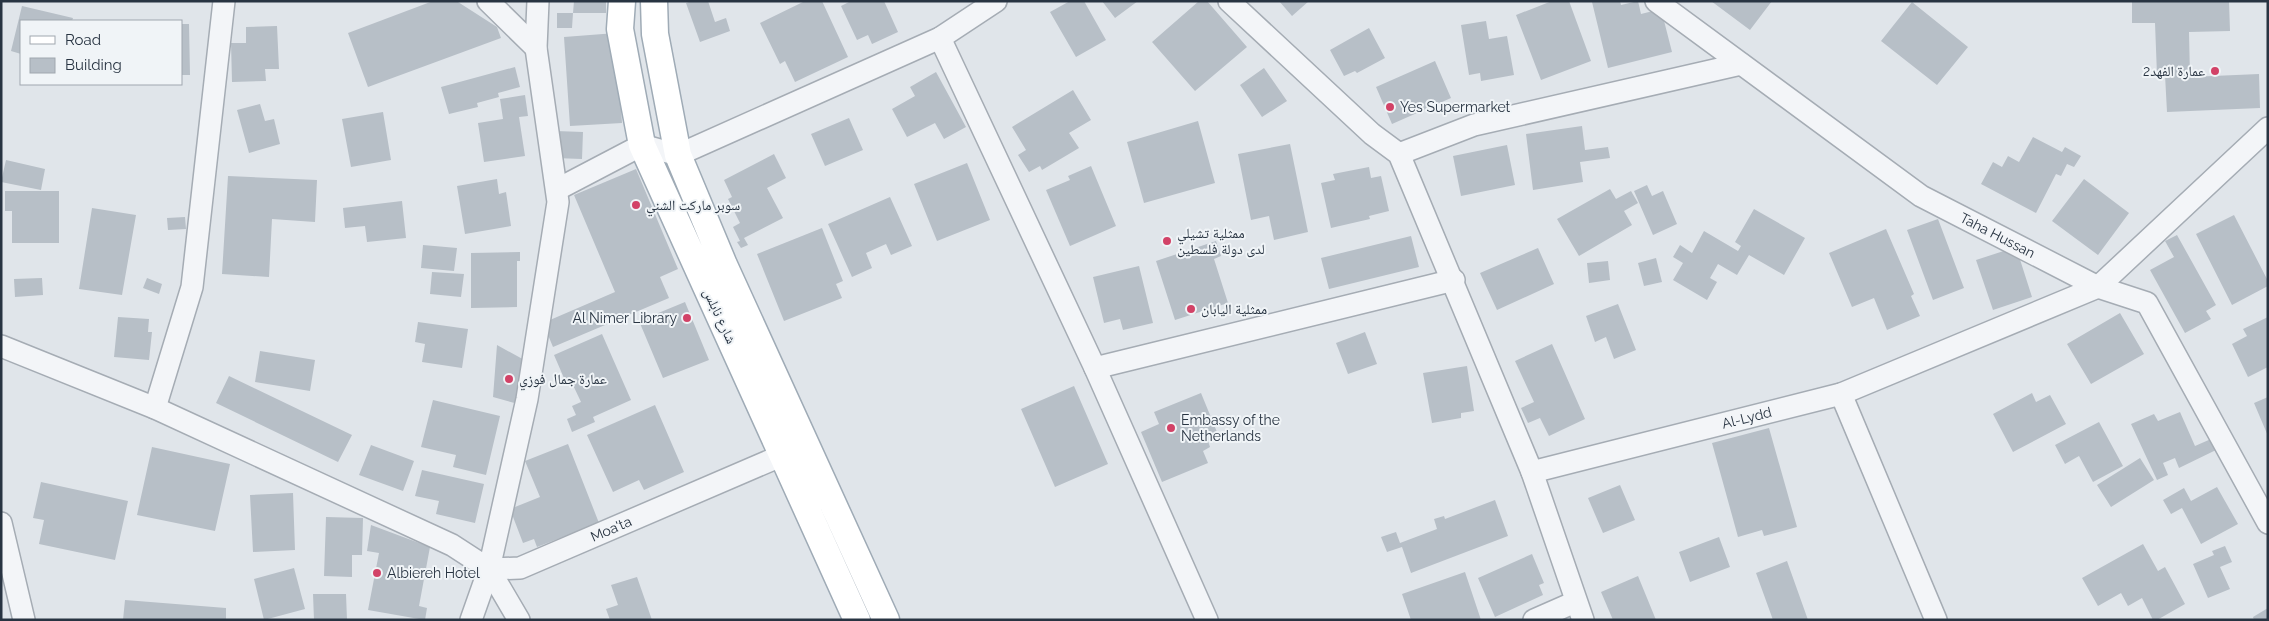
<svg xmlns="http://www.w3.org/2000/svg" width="2269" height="621" viewBox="0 0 2269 621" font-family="Raleway,'Noto Naskh Arabic',sans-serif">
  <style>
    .building { fill: #b7bfc7 }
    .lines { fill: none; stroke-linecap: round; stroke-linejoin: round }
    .minor-casing { stroke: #a5acb4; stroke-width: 24 }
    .major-casing { stroke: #9fabb6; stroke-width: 29 }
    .minor { stroke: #f3f5f8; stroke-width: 21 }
    .major { stroke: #fff; stroke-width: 26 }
    .poi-dot { fill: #d24267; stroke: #f0f4f7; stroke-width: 2 }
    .labels { text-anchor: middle; stroke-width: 4; stroke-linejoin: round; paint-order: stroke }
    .poi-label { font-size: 14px; fill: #283442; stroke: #f0f4f7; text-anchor: start }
    .street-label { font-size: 14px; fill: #283442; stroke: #f0f4f7 }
  </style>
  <rect width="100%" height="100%" fill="#e0e5ea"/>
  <path class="building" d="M433,1L458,2L497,27L501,38L368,87L348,33Z
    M574,1H606V13H573Z
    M692,1H708L715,22L726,18L730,31L700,42L686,3Z
    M805,1H822L848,57L795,82L785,61L780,64L760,23Z
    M851,1H884L898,32L872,44L868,35L857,40L841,6Z
    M1070,1H1084L1106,40L1076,57L1050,12Z
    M1102,1H1138L1115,18Z
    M1199,1H1207L1247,47L1195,91L1152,42Z
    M1279,1H1309L1292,16Z
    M1552,1H1569L1591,61L1541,80L1516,15Z
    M1597,1H1620L1621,5L1638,1L1641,14L1661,9L1672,52L1608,68L1592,2Z
    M1711,1H1772L1750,30Z
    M2132,1H2229L2230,31L2189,32L2190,77L2259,74L2260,108L2167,112L2165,75H2157L2155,23H2132Z
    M1912,2L1968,47L1937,85L1881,41Z
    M22,6L73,18L72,21H21V54L11,51Z
    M557,13H573L572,28H557Z
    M1486,21L1489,39L1507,36L1514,75L1481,81L1480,73L1469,75L1461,25Z
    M181,24H189L190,75H181Z
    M277,26L279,69H265L266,81L232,82L231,43H246V27Z
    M1369,28L1385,58L1357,73L1355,71L1344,76L1330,50Z
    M616,33L622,123L570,126L564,37Z
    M1435,61L1451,98L1392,124L1376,87Z
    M515,67L520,87L498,93L499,97L477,103L478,107L449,114L441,87Z
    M1264,68L1287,101L1262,117L1240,85Z
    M936,72L966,127L944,139L935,123L907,137L892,109L915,96L910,87Z
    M1073,90L1091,120L1069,133L1079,148L1042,170L1040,166L1029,172L1018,155L1026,150L1012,127Z
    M525,95L528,116L519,117L525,156L484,162L478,123L503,119L500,99Z
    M260,104L265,121L274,119L280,144L249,153L237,110Z
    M383,112L391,160L351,167L342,119Z
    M849,118L863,150L825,166L811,134Z
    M1198,121L1215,183L1144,203L1127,142Z
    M1582,126L1585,150L1608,147L1610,158L1580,162L1583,182L1533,190L1526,134Z
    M556,131L583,132L582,159L555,158Z
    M2033,137L2062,152L2065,147L2081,156L2074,167L2067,164L2061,176L2056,174L2036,213L1981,184L1993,162L2002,167L2008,156L2019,162Z
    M1290,144L1308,232L1274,240L1269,216L1251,220L1238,154Z
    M1507,145L1515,185L1461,196L1453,156Z
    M774,154L786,178L767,188L783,218L744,238L748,245L741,248L737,242L740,241L733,227L740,223L728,199L732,197L724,180Z
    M6,160L45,169L41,190L1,182Z
    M967,163L990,220L937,241L914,184Z
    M1091,166L1116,226L1070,246L1046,190L1070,180L1068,176Z
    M1369,167L1371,178L1381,176L1389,211L1369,216L1370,219L1331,228L1321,183L1335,180L1333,174Z
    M636,169L678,269L660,277L669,298L553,347L543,323L615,292L574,195Z
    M228,176L317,180L315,222L272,219L269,277L222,274Z
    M497,179L499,194L506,192L511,226L465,234L457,186Z
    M2084,179L2129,213L2098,255L2052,221Z
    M1647,185L1652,196L1663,191L1677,224L1653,235L1634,191Z
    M1610,189L1616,199L1631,191L1638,203L1624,211L1632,225L1579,256L1557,219Z
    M5,191H59V243H12V211H5Z
    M890,197L912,246L891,255L886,244L866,253L872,268L852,277L828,224Z
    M402,201L406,238L367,242L365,226L345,228L343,208Z
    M92,208L136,215L122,295L79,289Z
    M1754,209L1805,238L1784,275L1749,255L1737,275L1718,264L1710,278L1717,282L1707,300L1673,280L1683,263L1673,257L1680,245L1692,253L1704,231L1738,251L1741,246L1735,242Z
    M2234,215L2268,281V286L2232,305L2196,234Z
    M185,217L186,229L168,230L167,218Z
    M1938,219L1964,288L1933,300L1907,230Z
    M822,228L843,281L836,284L842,298L784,321L757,254Z
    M1886,229L1914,294L1911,296L1920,316L1887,330L1874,298L1852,307L1829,253Z
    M2177,235L2216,305L2206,311L2211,319L2185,333L2150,270L2174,257L2165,241Z
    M1411,236L1419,267L1329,289L1321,258Z
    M1216,241L1221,256L1214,259L1228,303L1175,320L1156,261Z
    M423,245L457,248L454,271L421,268Z
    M2016,247L2032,297L1993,310L1976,260Z
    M1538,248L1554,284L1497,310L1480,273Z
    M520,252V261H517V307L471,308V253Z
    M1656,258L1662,282L1644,286L1638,263Z
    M1608,261L1610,280L1589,283L1587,263Z
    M1139,266L1153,323L1123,330L1120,319L1104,323L1093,277Z
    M432,272L464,274L461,297L430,294Z
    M42,278L43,295L15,297L14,279Z
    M147,278L162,284L159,294L143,288Z
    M685,302L709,360L663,378L639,321Z
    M1618,304L1636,350L1614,359L1606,337L1595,342L1586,316Z
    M2120,313L2144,354L2091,384L2067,344Z
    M118,317L149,319L148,332H152L149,360L114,357Z
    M2268,317V367L2248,377L2232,344L2247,336L2243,329Z
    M418,322L468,329L462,368L422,362L425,344L415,342Z
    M1365,332L1377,364L1348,374L1336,343Z
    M602,334L631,400L593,417L595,422L572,432L567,419L576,415L572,406L581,402L572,383L567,385L554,355Z
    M1552,344L1585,419L1549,436L1540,418L1528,423L1521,408L1534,402L1515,361Z
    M497,345L528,362L518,404L493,397Z
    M260,351L315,360L310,391L255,382Z
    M1467,366L1474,411L1461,413V418L1432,423L1423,373Z
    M229,376L352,435L338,462L216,403Z
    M1074,386L1108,464L1055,487L1021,409Z
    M1201,393L1219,437L1208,441L1210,447L1203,451L1208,463L1162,482L1141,432L1159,424L1154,412Z
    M2032,393L2036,402L2050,395L2066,424L2013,452L1993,414Z
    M2268,397V436L2254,403Z
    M433,400L500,416L486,475L453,467L456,455L421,447Z
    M655,405L684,472L644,490L639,480L613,492L587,435Z
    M2180,412L2195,446L2211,439L2216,450L2179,468L2175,458L2163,463L2168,475L2157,480L2131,424L2154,414L2158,421Z
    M2099,422L2123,466L2093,482L2079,456L2065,464L2055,445Z
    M1769,428L1797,527L1764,536L1762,530L1738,537L1712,443Z
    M568,444L599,523L537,547L534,539L523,543L510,509L540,497L525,461Z
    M371,445L414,461L403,491L359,475Z
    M152,447L230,464L215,531L137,515Z
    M2140,458L2154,480L2111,507L2097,485Z
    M422,470L484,484L475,523L436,514L439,501L415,496Z
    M41,482L128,501L115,560L39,544L44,520L33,518Z
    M1620,485L1635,520L1603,533L1588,498Z
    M2217,487L2238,524L2201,544L2182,508L2171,514L2163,500L2184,488L2191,501Z
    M293,493L295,550L253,552L250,495Z
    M1495,500L1508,536L1411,573L1402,547L1387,552L1381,537L1396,532L1400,543L1437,529L1434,519L1444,516L1445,519Z
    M326,517L363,518L362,555H352V577L324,576Z
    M371,525L430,547L419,606L427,608L425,620L368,610L379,553L367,551Z
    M1719,537L1730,567L1690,582L1679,552Z
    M2143,544L2158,571L2165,567L2185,604L2157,620H2153L2142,598L2128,606L2121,593L2098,606L2082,578Z
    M2225,546L2232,562L2220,567L2230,589L2208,598L2193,564L2214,555L2212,551Z
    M1532,554L1544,583L1539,585L1543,595L1495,617L1478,578Z
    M1787,561L1808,620H1773L1756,573Z
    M294,568L305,609L264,620L254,579Z
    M1465,572L1481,620H1411L1402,594Z
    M1638,576L1656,620H1613L1601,592Z
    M637,577L652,620H610L606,609L618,605L611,585Z
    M313,594H346L347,620H314Z
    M125,600L226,608V620H123Z
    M2268,608V620H2254L2253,617Z"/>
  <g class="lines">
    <defs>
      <g id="minor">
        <path d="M488,1L536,48"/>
        <path d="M1229,1L1372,134L1399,154L1532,472"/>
        <path id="s1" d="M1656,1L1921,196L2098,287L2147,303L2268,523"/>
        <path d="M940,38L1095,368L1207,620"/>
        <path d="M1399,154L1474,125L1741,64"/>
        <path d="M558,189L642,145L678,155L940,38L996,1"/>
        <path d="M1,346L155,408L452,545L489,569L519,620"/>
        <path d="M1095,368L1454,280"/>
        <path d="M1841,394L1936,620"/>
        <path d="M155,408L192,287L224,1"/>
        <path d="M1,523L24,620"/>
        <path id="s2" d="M489,569L520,568L797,449"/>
        <path d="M471,620L489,569L527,399L558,202L536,48L538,1"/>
        <path d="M1534,620L1575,602"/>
        <path id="s3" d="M1583,620L1532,472L1841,394L2098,287L2268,128"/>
      </g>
      <path id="major" d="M622,1L620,29L642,145L857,620
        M654,1L655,34L678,155L724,265L886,620"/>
    </defs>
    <use href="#minor" class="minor-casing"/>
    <use href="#major" class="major-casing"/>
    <use href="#minor" class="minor"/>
    <use href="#major" class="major"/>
  </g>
  <g class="poi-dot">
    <circle cx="2215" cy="71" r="5"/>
    <circle cx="1390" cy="107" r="5"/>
    <circle cx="636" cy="205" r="5"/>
    <circle cx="1167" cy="241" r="5"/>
    <circle cx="1191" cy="309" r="5"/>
    <circle cx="687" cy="318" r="5"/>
    <circle cx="509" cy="379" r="5"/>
    <circle cx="1171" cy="428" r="5"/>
    <circle cx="377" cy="573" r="5"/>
  </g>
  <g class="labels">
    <g class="poi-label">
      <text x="2205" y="76" text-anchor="end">عمارة الفهد2</text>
      <text x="1400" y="112">Yes Supermarket</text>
      <text x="646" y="210">سوبر ماركت الشني</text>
      <text x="1177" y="238">ممثلية تشيلي<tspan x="1177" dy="16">لدى دولة فلسطين</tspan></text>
      <text x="1201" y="314">ممثلية اليابان</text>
      <text x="677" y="323" text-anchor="end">Al Nimer Library</text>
      <text x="519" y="384">عمارة جمال فوزي</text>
      <text x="1181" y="425">Embassy of the<tspan x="1181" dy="16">Netherlands</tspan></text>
      <text x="387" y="578">Albiereh Hotel</text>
    </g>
    <g class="street-label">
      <text dy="5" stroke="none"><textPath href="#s1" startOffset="415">Taha Hussan</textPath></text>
      <text transform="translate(720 316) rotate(65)" y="5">شارع نابلس</text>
      <text dy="5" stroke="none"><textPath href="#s3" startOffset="378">Al-Lydd</textPath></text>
      <text dy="5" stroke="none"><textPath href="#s2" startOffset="130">Moa'ta</textPath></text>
    </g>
  </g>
  <rect width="2269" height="621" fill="none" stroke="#283442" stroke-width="5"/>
  <rect x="20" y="20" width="162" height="65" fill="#f0f4f7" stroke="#a0a7af"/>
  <rect x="30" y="36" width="25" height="8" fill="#ffffff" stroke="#a0a7af"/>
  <text x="65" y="45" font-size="15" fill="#283442">Road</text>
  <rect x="30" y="58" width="25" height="15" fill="#b7bfc7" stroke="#a0a7af"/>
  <text x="65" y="70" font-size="15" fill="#283442">Building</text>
</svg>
